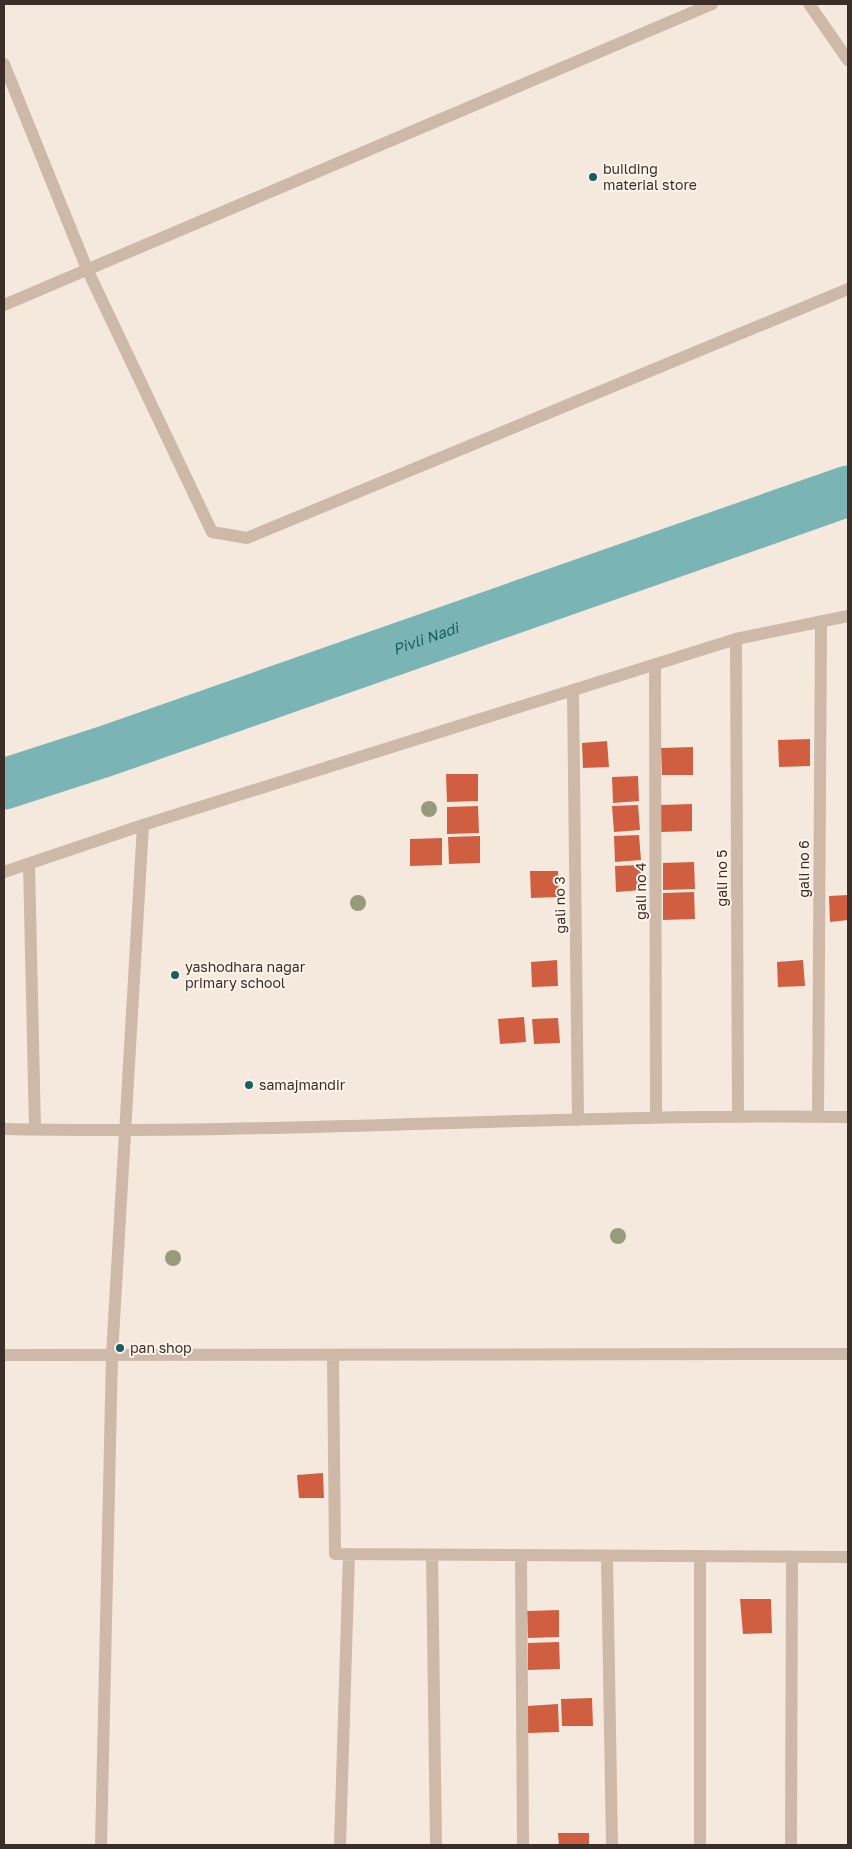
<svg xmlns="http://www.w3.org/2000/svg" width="852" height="1849" viewBox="0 0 852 1849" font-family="'Golos Text',sans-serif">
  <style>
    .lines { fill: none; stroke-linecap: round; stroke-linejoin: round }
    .river { stroke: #7ab4b5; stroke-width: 51 }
    .building { fill: #d05f41 }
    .minor { stroke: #ceb8a8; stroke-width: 12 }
    .tree { fill: #989b7b }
    .poi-dot { fill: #1a5e60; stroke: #fcf4eb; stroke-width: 2 }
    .labels { text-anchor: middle; stroke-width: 4; stroke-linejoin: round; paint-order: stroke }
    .poi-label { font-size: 14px; fill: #3b2e29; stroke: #fcf4eb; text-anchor: start }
    .street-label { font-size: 14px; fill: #3b2e29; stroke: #fcf4eb }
    .water-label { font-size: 15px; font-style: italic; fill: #1a5e60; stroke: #fcf4eb }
  </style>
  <rect width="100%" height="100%" fill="#f5e9de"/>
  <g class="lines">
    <path class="river" id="s1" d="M4,784L106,751L848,491"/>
  </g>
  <path class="building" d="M810,739V766L779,767L778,740Z
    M607,741L609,767L583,768L582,743Z
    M693,747V775H662L661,748Z
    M446,774H478V801L447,802Z
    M638,776L639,801L613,803L612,777Z
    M692,804V831L661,832L660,805Z
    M638,805L640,830L614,832L612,806Z
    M478,806L479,833L447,834V807Z
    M639,835L641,860L615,862L614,836Z
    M480,836V863L449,864L448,837Z
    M442,838V865L410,866V839Z
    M694,862L695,889L663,890V863Z
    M640,865L642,890L616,892L615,866Z
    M530,871H558L559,897L531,898Z
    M694,892L695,919L663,920V893Z
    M848,895V920L830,922L829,896Z
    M557,960L558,986L532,987L531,962Z
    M803,960L805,986L778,987L777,962Z
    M524,1017L526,1042L500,1044L498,1019Z
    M558,1018L560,1043L534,1044L532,1019Z
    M323,1473L324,1498H299L297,1475Z
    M740,1599H771L772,1633L743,1634Z
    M559,1610V1637L528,1638L527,1611Z
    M559,1642L560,1669L528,1670V1643Z
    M592,1698L593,1726H562L561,1699Z
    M558,1704L559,1732L528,1733L527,1706Z
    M558,1833H589V1845H559Z"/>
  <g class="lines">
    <path class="minor" d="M809,4L848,60
      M4,64L87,269L212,532L247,538L848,289
      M4,305L712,4
      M736,639L738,1116
      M655,664L656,1117
      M573,690L578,1120
      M29,864L35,1129
      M4,872L143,825
      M818,1116L821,621
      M4,1129C285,1135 567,1113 848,1117
      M4,1355L848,1354
      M333,1355L335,1554L848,1557
      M432,1555L436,1845
      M521,1555L523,1845
      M607,1556L612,1845
      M101,1845L112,1355L143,825L736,639L848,616
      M340,1845L349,1554
      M700,1845V1557
      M791,1845L792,1557"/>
  </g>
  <g class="tree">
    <circle cx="429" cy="809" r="8"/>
    <circle cx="358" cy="903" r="8"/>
    <circle cx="618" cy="1236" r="8"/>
    <circle cx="173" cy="1258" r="8"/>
  </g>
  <g class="poi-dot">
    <circle cx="593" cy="177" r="5"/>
    <circle cx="175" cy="975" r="5"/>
    <circle cx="249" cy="1085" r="5"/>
    <circle cx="120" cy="1348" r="5"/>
  </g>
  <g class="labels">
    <g class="poi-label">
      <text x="603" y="174">building<tspan x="603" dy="16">material store</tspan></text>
      <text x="185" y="972">yashodhara nagar<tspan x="185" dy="16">primary school</tspan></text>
      <text x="259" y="1090">samajmandir</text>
      <text x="130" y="1353">pan shop</text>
    </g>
    <g class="street-label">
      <text transform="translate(804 869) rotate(-90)" y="5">gali no 6</text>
      <text transform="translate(722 878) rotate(-90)" y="5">gali no 5</text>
      <text transform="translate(641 891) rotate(-90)" y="5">gali no 4</text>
      <text transform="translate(560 905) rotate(-91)" y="5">gali no 3</text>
    </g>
    <g class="water-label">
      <text dy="5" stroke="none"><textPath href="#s1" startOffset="446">Pivli Nadi</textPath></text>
    </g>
  </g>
  <rect width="852" height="1849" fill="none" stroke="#3b2e29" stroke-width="10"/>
</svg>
